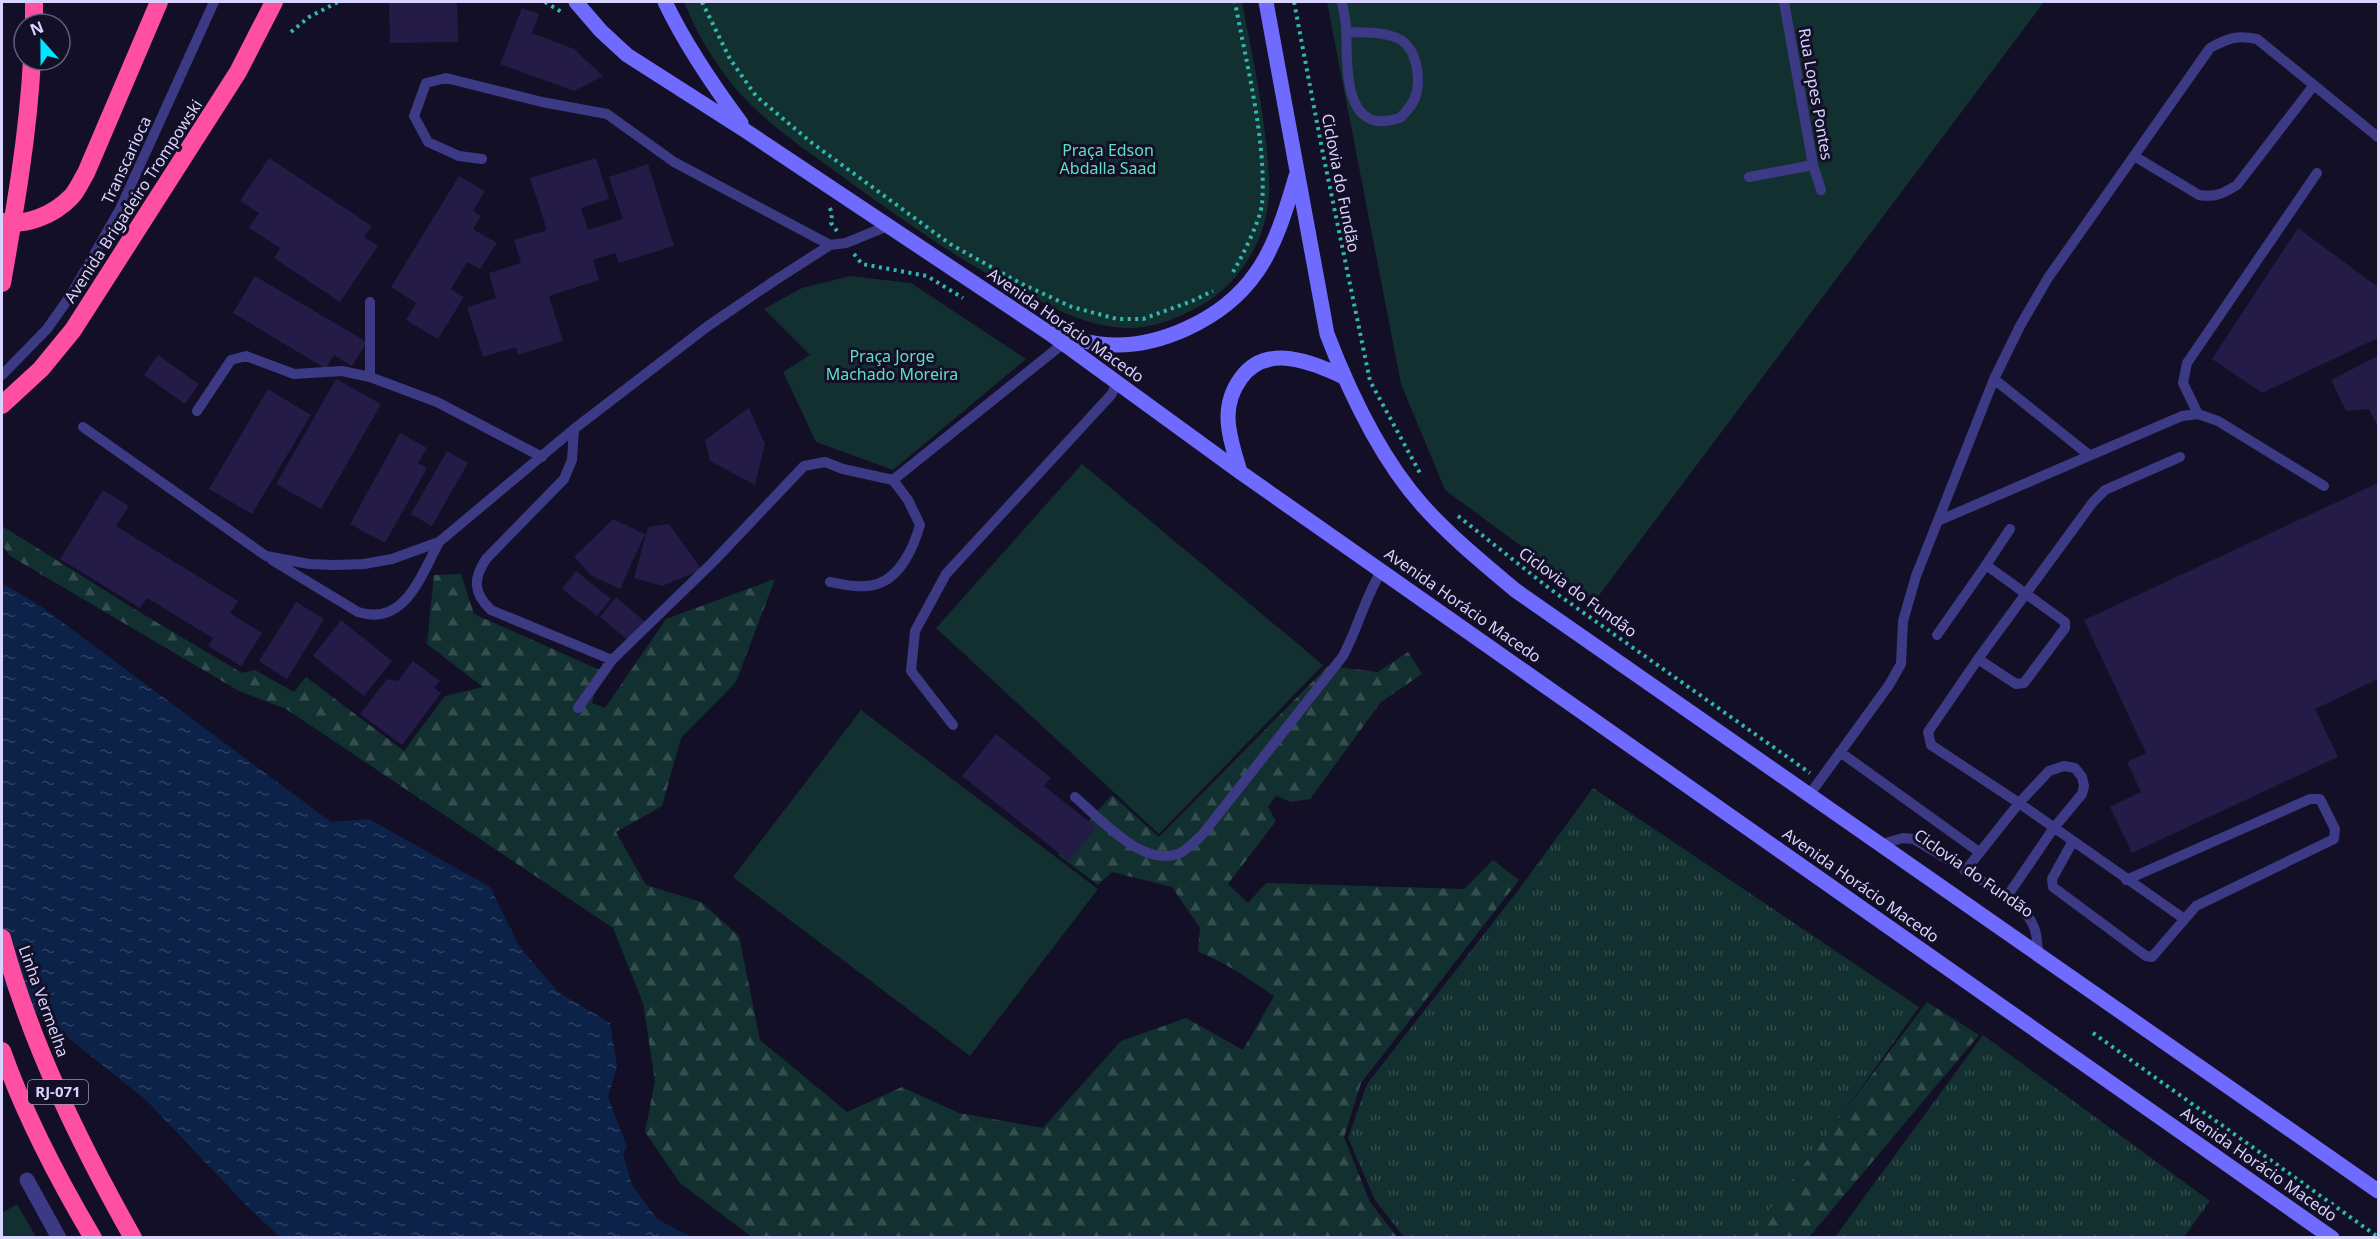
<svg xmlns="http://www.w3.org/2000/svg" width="2380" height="1239" viewBox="0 0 2380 1239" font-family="'Noto Sans',sans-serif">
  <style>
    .grass { fill: url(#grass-tufts) }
    .forest { fill: url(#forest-firs) }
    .green { fill: #12302f }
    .water { fill: url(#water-ripples) }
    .building { fill: #241b47 }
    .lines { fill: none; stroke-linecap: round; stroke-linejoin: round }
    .path { stroke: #2fb8b0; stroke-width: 4; stroke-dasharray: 3 4.5; stroke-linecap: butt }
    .lane { stroke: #3d3a85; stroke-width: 10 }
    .street { stroke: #3d3a85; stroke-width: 15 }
    .secondary { stroke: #6f6bff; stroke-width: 15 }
    .highway { stroke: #ff4fa3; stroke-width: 18 }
    .highway-bridge { stroke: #ff4fa3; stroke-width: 18 }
    .labels { text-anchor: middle; stroke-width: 6; stroke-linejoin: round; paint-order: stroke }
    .shield { fill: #130f26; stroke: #9e99be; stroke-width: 1.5 }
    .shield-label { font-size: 15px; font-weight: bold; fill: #d9d4ff }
    .street-label { font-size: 16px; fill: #d9d4ff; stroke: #130f26 }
    .park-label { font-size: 16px; fill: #5fe0c0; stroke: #130f26 }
  </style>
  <defs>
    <pattern id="grass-tufts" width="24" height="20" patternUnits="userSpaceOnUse" patternTransform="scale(1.5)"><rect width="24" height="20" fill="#12302f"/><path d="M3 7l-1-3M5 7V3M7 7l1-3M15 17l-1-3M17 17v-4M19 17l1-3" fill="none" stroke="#344d4e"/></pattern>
    <pattern id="forest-firs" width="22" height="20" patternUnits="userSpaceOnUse" patternTransform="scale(1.5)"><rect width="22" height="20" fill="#12302f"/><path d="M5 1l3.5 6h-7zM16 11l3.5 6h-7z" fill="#344d4e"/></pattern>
    <pattern id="water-ripples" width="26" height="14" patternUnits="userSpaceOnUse" patternTransform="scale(1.5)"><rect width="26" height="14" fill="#0c2248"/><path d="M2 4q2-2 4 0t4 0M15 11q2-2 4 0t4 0" fill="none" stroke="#2f4163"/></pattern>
  </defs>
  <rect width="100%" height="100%" fill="#130f26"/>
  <path class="grass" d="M1593,788L1919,1007L1754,1237H1404L1375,1200L1348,1138L1367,1084L1520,888Z
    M1983,1035L2210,1201L2184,1237H1835Z"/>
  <path class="forest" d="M2,526L141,613L242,673L255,670L294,692L306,677L404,751L445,696L483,687L427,644L434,575L461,574L474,614L600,670L592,703L605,708L666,619L775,579L736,682L681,738L662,806L616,832L646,885L701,902L739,936L760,1040L847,1112L902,1087L959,1113L1043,1128L1121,1041L1186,1018L1243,1050L1274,996C1250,980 1226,962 1198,952L1200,928L1172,887L1112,872L1098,885L1058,855L1112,795L1159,837L1328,666L1378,672L1408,652L1422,674L1381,702L1310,799L1291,802L1276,796L1268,807L1276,821L1228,884L1248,903L1266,883L1464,889L1493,860L1519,880L1361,1083L1344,1137L1370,1202L1397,1237H752L680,1183L645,1132L655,1081L643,1003L613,928L286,709L239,691L10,556L2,545Z
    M1927,1002L1979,1035L1809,1237H1749Z"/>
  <path class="green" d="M684,2H1242C1251,48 1261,95 1266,142C1268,162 1271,185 1268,205C1263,243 1240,281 1207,302C1180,318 1147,332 1115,327C1088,324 1064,313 1041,302C975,271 917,230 858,188C822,161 782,136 750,104C721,75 699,39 684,2Z
    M1327,2H2044L1597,598L1591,594L1589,596L1445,490L1401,384Z
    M850,276L911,283L1026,359L893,470L816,442L783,372L810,355L764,309L802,288Z
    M1082,464L1323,665L1159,834L936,628Z
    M861,710L1098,889L970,1056L733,877Z
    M17,1204L36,1237H2V1213Z"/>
  <path class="water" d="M2,583L39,605L331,822L369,819L490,887L519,946L558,992L610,1023L617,1066L608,1097L627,1147L623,1154L632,1185L657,1219L691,1237H280L250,1209L146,1100L2,985Z"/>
  <path class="building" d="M389,2H457L458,42L390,43Z
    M522,8L539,14L532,33L574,49L603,76L574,91L500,64Z
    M269,158L372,226L364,237L378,246L340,302L274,258L280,248L249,228L259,213L240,201Z
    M596,158L609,199L581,208L588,230L623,219L609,177L648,164L674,246L619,263L615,253L593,260L599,280L549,296L563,341L518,355L516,347L483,357L467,307L496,298L489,273L521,263L514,240L547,230L530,178Z
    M459,176L485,191L473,211L481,216L473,229L497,243L480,269L467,262L451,289L464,297L438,339L406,320L416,303L391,287Z
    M2298,228L2378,287V338L2262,393L2212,359Z
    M255,276L367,342L352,366L334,355L326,369L233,313Z
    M158,355L199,384L185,404L144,375Z
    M2378,356V427L2369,409L2346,411L2331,380Z
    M336,379L381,404L321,509L276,484Z
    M268,389L311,415L252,514L209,489Z
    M749,408L765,444L755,485L710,461L705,440Z
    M400,433L427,448L418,463L427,468L385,543L350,524Z
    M447,451L468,463L432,526L411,514Z
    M2378,483V679L2315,709L2338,757L2132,853L2110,807L2141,792L2127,762L2146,753L2084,620Z
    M103,490L129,506L116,526L238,601L230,613L262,633L241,666L208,646L213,638L147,598L140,608L60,559Z
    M613,519L645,534L620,589L592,576L574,557Z
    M669,524L702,570L662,586L634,578L648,527Z
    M576,571L611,599L597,616L562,589Z
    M616,597L645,622L629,641L600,617Z
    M296,602L324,619L287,679L259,661Z
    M341,620L392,661L364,696L313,656Z
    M413,661L440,681L434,688L441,693L402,745L360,714L387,679L398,681Z
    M996,734L1051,778L1044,786L1096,827L1069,861L962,776Z"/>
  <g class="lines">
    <path class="path" d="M545,2L563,13
      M702,2L730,59L756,96L812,143L950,244L1020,283L1072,307L1117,319H1143L1192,301L1213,291
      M1294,2L1322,149L1370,381L1421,475
      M291,32L309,17L338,2
      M830,208L832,214L831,223L837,231
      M854,254L862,264L927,276L963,298
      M1233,272C1242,257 1260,221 1262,204C1267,143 1246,62 1235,2
      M1458,516L1550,589L1810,773
      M2093,1033L2378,1237"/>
    <path class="lane" d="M1342,2C1343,9 1345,17 1346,25C1348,51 1341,115 1377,121C1385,122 1393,120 1400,118C1408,110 1415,102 1417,91C1420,75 1416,49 1401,40C1385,31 1363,33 1346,32
      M1784,2L1813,165L1821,190
      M2134,156L2199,195C2215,198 2224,193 2237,185L2314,85
      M482,159L459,156L428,142L414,116L426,83L446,78L542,102L607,114L674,162L830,245
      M1749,177L1813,165
      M370,302V377
      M2,375L47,329L71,295L120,209L214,2
      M1994,379L2089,455
      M197,411L231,360L246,356L294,374L342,371L370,377L437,402L542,457
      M2198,414L2183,383L2187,363L2317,173
      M83,427L266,556L309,564L334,565L364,564L392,559L439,542L574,429L708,326L774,281L830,245L846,243L890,225
      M574,429L572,460L564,479L486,559C473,579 473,593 491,610L612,660L713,562L804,466L825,462L843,469L893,480L1064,343
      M2180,457L2105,490L2093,502L1978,659L1928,732L1931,745L2019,803L2183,918
      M1938,521L2182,416L2198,414L2218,421L2324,486
      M272,560L358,612C405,627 421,575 439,542
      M1986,565L2010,529
      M830,582C845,585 863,589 877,584C901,577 914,546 920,525L908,500L893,480
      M1937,635L1986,565L2065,622V628L2024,683L2016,684L1978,659
      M578,708L612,660
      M953,725L911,671L915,631L946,574L1111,395L1118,382
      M1840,752L1979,852
      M1810,794L1889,685L1901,664L1903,621L1916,576L1994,379L2020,326L2048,278L2210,48C2228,38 2237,35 2257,39L2378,137
      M1075,797C1101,819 1143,869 1180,853C1188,849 1195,841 1202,835L1343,656C1358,628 1365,597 1382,570
      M2073,841L2052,879L2053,887L2146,956L2152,957L2196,906L2334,839L2335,829L2320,799H2310L2126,880
      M1882,844L1903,838L1914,839C1939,855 2019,899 2031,921C2037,931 2037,941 2038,953
      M1965,871L2019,803L2049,771L2064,766L2075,768L2082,777L2084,786L2082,794L2053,829L2006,898"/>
    <path class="street" d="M27,1180L59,1238"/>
    <path class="secondary" d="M576,2L601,31L627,55L746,131L1049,333L1240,472L2332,1238
      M665,2C686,46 712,84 741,123
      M1266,2L1327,334C1350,394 1380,458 1423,506C1451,537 1484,564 1515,590L2378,1191
      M1055,334C1070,337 1085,342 1100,344C1156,351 1224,319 1256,273C1275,247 1287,207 1296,176
      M1240,472C1235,454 1228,435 1228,417C1228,402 1233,389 1241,378C1267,342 1313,363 1344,377"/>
    <path class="highway" d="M34,24V2
      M2,222C26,226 54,215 71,197C77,191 81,181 86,173L159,2
      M2,405L41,369L73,330L238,72L274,2
      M2,938C31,1044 79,1142 133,1238
      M2,1051C25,1116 58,1179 93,1238"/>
    <path class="highway-bridge" d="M2,283C15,209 28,136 32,60"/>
  </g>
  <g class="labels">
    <rect class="shield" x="28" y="1080" width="60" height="24" rx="4.5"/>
    <g class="shield-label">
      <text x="58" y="1097">RJ-071</text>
    </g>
    <g class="street-label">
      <text transform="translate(1816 94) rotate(80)" y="6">Rua Lopes Pontes</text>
      <text transform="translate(126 160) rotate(-65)" y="6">Transcarioca</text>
      <text transform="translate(1341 183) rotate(79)" y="6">Ciclovia do Fundão</text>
      <text transform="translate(133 201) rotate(-57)" y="6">Avenida Brigadeiro Trompowski</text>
      <text transform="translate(1066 325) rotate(35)" y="6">Avenida Horácio Macedo</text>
      <text transform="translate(1578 592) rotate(36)" y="6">Ciclovia do Fundão</text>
      <text transform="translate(1463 605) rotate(35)" y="6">Avenida Horácio Macedo</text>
      <text transform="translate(1974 873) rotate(35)" y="6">Ciclovia do Fundão</text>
      <text transform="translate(1861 885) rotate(35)" y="6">Avenida Horácio Macedo</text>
      <text transform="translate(44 1001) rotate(70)" y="6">Linha Vermelha</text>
      <text transform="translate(2259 1164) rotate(35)" y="6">Avenida Horácio Macedo</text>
    </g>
    <g class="park-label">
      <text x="1108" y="156">Praça Edson<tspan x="1108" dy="18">Abdalla Saad</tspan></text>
      <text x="892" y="362">Praça Jorge<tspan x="892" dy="18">Machado Moreira</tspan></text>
    </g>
  </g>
  <rect width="2380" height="1239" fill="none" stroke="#d9d4ff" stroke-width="6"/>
  <g transform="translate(42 42) rotate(339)"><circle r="28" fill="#130f26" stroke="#625e7d" stroke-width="1.5"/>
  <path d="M0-4.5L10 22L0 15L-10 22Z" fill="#00e5ff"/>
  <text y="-9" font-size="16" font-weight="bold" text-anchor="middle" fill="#d9d4ff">N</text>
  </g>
</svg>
